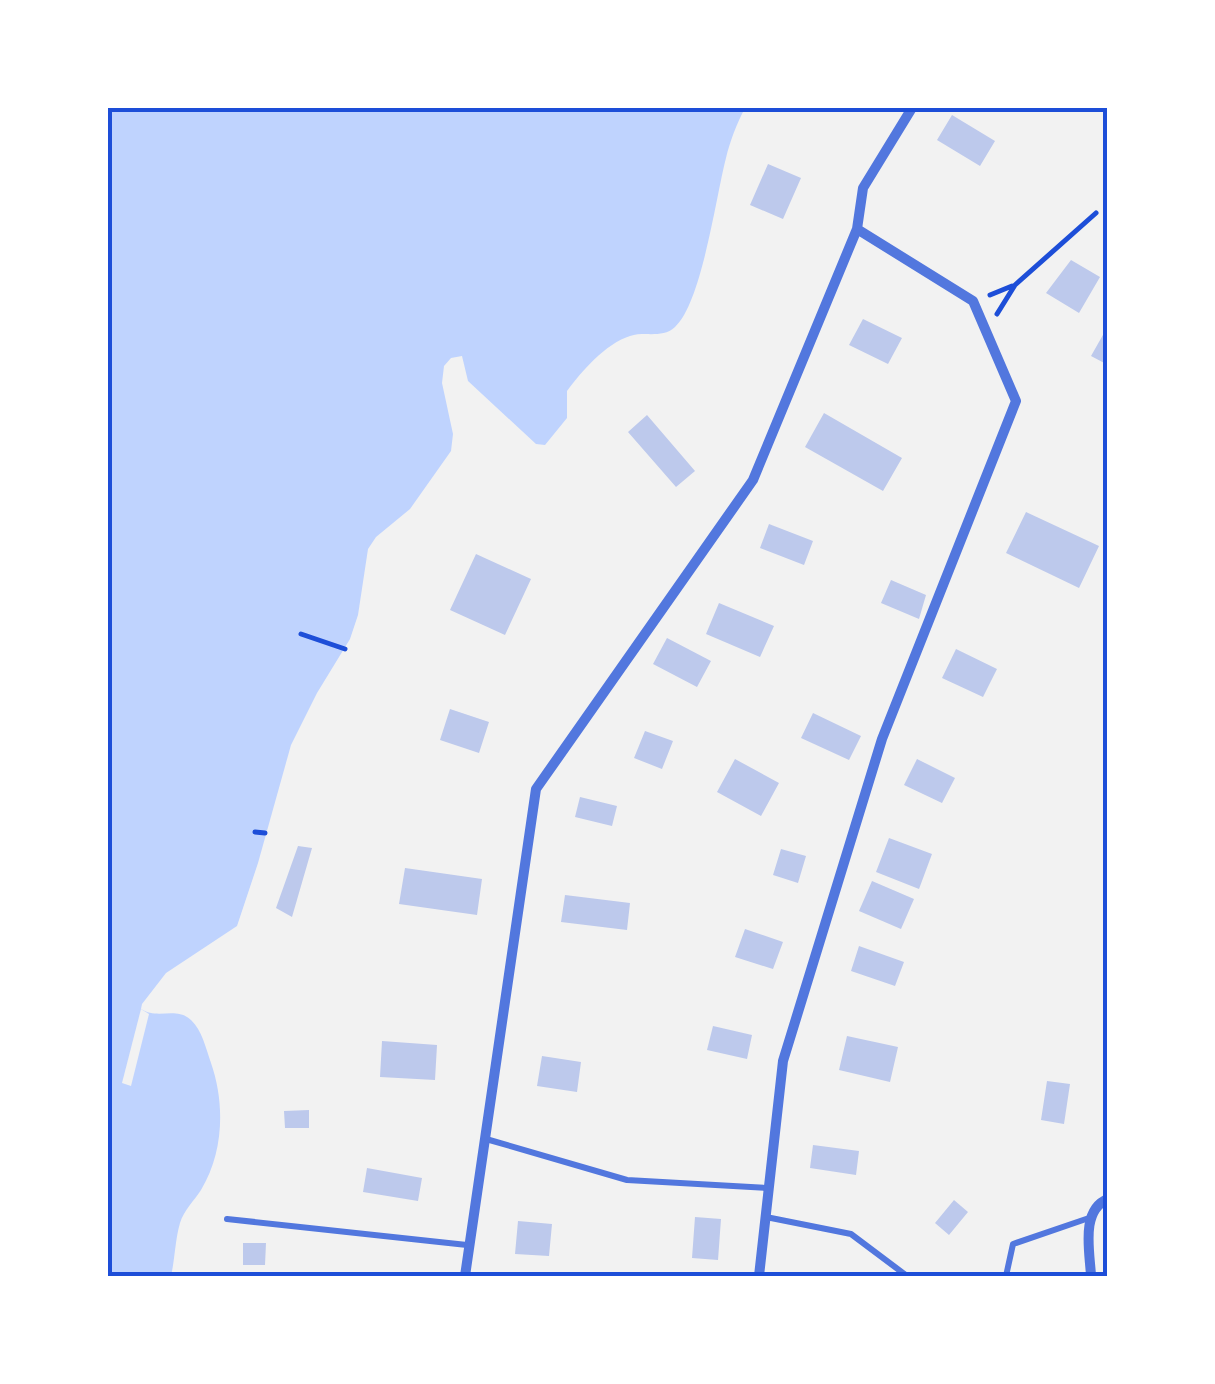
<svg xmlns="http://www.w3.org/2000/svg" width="1215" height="1384" viewBox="0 0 1215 1384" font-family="Commissioner,sans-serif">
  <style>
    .water { fill: #bfd3fe }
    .pier { fill: #f2f2f2 }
    .building { fill: #bdc9ec }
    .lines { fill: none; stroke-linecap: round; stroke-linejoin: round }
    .path { stroke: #1d4ed8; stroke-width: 5 }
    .service { stroke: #5277de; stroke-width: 6 }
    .minor { stroke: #5277de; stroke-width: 10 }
    .neatline { fill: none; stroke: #1d4ed8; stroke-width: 4 }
  </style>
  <rect width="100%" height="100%" fill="#f2f2f2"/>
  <path class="water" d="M108,108H745C737,123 730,141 726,158C716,196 702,302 675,327C662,339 645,331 630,336C605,344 582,371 567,391V418L545,445L536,444L468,381L462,356L451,358L444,366L442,383L453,434L451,451L410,509L376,537L368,549L358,615L350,639L317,693L291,745L258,863L237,926L166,973L142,1004L141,1009C158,1020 176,1006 191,1020C202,1030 206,1049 211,1063C225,1103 224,1152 201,1190C194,1201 184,1210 180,1223C175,1240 175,1259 171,1276H108Z"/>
  <path class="pier" d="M141,1009L149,1014L131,1086L122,1083Z"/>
  <path class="building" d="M952,115L995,141L980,166L937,140Z
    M768,164L801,178L783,219L750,205Z
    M1071,260L1100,277L1079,313L1046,293Z
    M863,319L902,338L888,364L849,345Z
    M1108,326V365L1091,356Z
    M824,413L902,458L883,491L805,447Z
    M647,415L695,471L676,487L628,432Z
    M1026,512L1099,546L1079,588L1006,553Z
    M769,524L813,541L804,565L760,548Z
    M476,554L531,579L505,635L450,610Z
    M891,580L926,595L919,619L881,603Z
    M719,603L774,626L760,657L706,634Z
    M667,638L711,661L697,687L653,664Z
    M956,649L997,669L983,697L942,678Z
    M450,709L489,722L479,753L440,740Z
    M813,713L861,736L849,760L801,738Z
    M645,731L673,741L662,769L634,758Z
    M735,759L779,783L761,816L717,792Z
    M917,759L955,778L942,803L904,785Z
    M580,797L617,806L612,826L575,817Z
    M889,838L932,854L919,889L876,872Z
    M298,846L312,848L292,917L276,908Z
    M781,849L806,856L798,883L773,875Z
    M405,868L482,879L477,915L399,904Z
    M872,881L914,899L901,929L859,911Z
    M565,895L630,903L627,930L561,922Z
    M745,929L783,942L773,969L735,957Z
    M859,946L904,962L895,986L851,971Z
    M713,1026L752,1035L747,1059L707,1050Z
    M847,1036L898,1047L890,1082L839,1070Z
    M382,1041L437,1045L435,1080L380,1077Z
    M542,1056L581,1062L577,1092L537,1086Z
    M1047,1081L1070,1084L1064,1124L1041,1120Z
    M309,1110V1128H285L284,1111Z
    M813,1145L859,1151L856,1175L810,1168Z
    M367,1168L422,1178L418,1201L363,1192Z
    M954,1200L968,1212L949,1235L935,1223Z
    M695,1217L721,1219L718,1260L692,1258Z
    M518,1221L552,1224L549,1256L515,1254Z
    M243,1243H266L265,1265H243Z"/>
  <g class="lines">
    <path class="path" d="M990,295L1012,286
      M997,314L1015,285L1096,213
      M301,634L345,649
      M255,832L265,833"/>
    <path class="service" d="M486,1139L627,1180L768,1188
      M766,1217L851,1234L907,1276
      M227,1219L467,1245
      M1006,1276L1013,1244L1089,1218"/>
    <path class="minor" d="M465,1276L536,789L753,480L857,229L863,188L912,108
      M759,1276L783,1061L882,739L1016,401L973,301L857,229
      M1091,1276C1090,1253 1080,1210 1108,1199"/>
  </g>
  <rect width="1215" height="1384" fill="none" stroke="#ffffff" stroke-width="220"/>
  <rect x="110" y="110" width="995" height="1164" class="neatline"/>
</svg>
